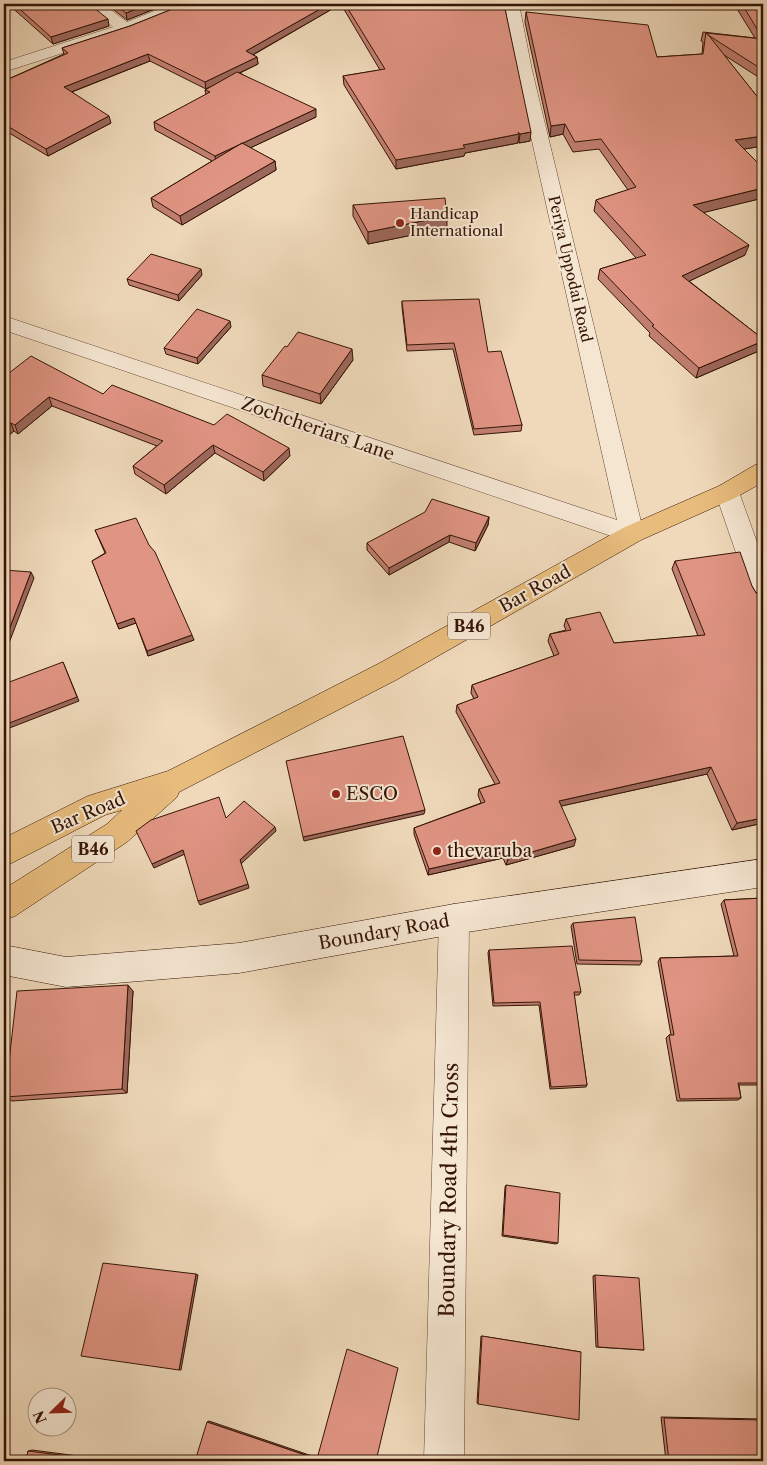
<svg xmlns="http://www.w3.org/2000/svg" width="767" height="1465" viewBox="0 0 767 1465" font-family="'Libre Caslon Text',serif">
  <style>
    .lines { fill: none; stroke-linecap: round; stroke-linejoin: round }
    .minor-casing { stroke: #634532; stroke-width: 1 }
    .secondary-casing { stroke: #341405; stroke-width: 1 }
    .primary-casing { stroke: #341405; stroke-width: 1 }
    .minor { fill: #f5e6d2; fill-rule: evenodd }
    .secondary { fill: #f5e6d2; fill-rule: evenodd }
    .primary { fill: #e8bc7d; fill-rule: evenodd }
    .wall { fill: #c17f71; stroke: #341405 }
    .shaded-wall { fill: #9d685c; stroke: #341405 }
    .building { fill: #e09483; stroke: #341405 }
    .poi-dot { fill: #8f2418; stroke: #f5e6d2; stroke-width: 2 }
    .labels { text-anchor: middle; stroke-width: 4; stroke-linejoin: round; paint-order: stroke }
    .far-poi-label { font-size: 15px; fill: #341405; stroke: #f5e6d2; text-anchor: start }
    .far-street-label { font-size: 15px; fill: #341405; stroke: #f5e6d2 }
    .shield { fill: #f5e6d2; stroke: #6e5342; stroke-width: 1 }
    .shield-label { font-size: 16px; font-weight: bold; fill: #341405 }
    .street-label { font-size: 18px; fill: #341405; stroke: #f5e6d2 }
    .poi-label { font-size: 18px; fill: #341405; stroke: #f5e6d2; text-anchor: start }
    .near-street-label { font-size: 21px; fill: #341405; stroke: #f5e6d2 }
  </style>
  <rect width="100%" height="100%" fill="#efd9ba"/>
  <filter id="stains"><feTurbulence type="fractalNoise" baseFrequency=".004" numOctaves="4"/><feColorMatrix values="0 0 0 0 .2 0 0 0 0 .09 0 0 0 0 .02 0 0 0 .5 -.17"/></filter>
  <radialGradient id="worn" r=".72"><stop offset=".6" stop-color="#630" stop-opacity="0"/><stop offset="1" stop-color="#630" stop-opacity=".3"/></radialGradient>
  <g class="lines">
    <defs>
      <path id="minor" d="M85,4H103L127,22L171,4H192L190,7L131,31L4,72V62L113,27Z
        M503,4H519L532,70L644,534L641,540L632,543L623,540L4,330V316L617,520L516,70Z
        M727,483L735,486L739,492L763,559V603L754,600L750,593L715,492L719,486Z
        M454,904L465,909L469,919L464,1461H424L439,919L443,909Z"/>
      <path id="secondary" d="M763,859V887L454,934L239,973L66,987L4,975V945L66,957L239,943L454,904Z"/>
      <path id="primary" d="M763,463V482L735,498L641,540L396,680L179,792L177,797L127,842L15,916L4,920V889L107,824L122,810L105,815L4,867V838L88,796L168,771L378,664L623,528L719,486L755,465Z"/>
    </defs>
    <use href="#minor" class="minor-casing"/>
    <use href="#secondary" class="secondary-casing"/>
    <use href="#primary" class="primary-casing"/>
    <use href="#minor" class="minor"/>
    <use href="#secondary" class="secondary"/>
    <use href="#primary" class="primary"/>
  </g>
  <path class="wall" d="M8,4H89L109,26L53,44Z
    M106,4H167L127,20Z
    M185,4H339V5L253,55L257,57L258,64L240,73L316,117L250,148L275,161L276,170L182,225L153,207L151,198L212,161L155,130L154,122L206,95L205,90L206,89L150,61L72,92L111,123L48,156L4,130V81L64,54L62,48L130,26Z
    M342,4H361L378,9L380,5L377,4H504L530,141L519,143L518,142V143L465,153L464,156L396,169L344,85L343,76L380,70L342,6Z
    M734,4H763V80L724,55L763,104V146L744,149L763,168V198L703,212L745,255L689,281L763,339V345L761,350L696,378L649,336L650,333L598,279L600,269L636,258L594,211L596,200L628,190L599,149L573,152L563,134L550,137L525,22L526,12L657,57L702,54L703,42L701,41L703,32L755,38Z
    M353,205L447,228L368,244L353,216Z
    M202,275L179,301L129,285L127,279Z
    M402,301L488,352L522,425L521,431L474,435L453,349L407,351L402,307Z
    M231,327L198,364L166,354L164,348Z
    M353,360L321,404L263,386L262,375Z
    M4,377L103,394L290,456L264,481L215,453L166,494L135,474L133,466L157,446L52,406L18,434L14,431L4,439Z
    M489,517L488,525L475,551L449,542L389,575L367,550V543Z
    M95,530L194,640L148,656L136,623L119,629L92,561L105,553Z
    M675,561L752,586L756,593L763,597V823L732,830L707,774L561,806L574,846L506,865L503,858L428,875L414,834V828L481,803L478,795L479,789L495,784L456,712L457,705L474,699L471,693L472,685L554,656L548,641L550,634L566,630L564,626L566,619L614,643L698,636L672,569Z
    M763,898V1085H739L741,1098L738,1100L677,1101L666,1038L669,1035H671L658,962L660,958L734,956L721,904L724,900Z
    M573,923L642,961L640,965L577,964L571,926Z
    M489,950L581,992L579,995H574L587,1085L586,1087L550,1089L539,1005L493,1006L488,953Z
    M133,991L127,1093L12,1101L5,1097Z
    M506,1185L558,1243L556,1244L502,1236L505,1187Z
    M595,1275L644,1350L596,1347L593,1276Z
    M481,1336L581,1352L478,1404L477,1403Z
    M661,1417L763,1419V1461H666Z
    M32,1450L117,1461H26L28,1451Z"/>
  <path class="shaded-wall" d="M149,4H167L127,20L126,13Z
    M329,4H339V5L247,58L246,51Z
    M108,19L109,26L53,44L51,37Z
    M148,54L150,61L66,94L64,87Z
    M257,57L258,64L206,89L205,82Z
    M316,109V117L216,164L215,156Z
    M109,116L111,123L48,156L46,149Z
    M565,124L563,134L550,137L551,126Z
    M531,132L530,141L519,143L520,134Z
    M519,134L518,143L465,153L464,156L396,169V160L463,145Z
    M763,136V146L732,151L735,140Z
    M275,161L276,170L182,225L180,216Z
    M763,188V198L690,216L693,205Z
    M447,216V228L368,244V232Z
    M749,245L745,255L679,286L682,276Z
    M201,269L202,275L179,301L178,295Z
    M230,321L231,327L198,364L197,358Z
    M763,341V345L761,350L696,378L699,368Z
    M352,349L353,360L321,404L320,394Z
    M49,397L52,406L18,434L15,425Z
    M11,423L14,431L4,439V428Z
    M213,445L215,453L166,494L164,485Z
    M289,448L290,456L264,481L263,472Z
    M489,517L488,525L475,551L476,543Z
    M450,535L449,542L389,575V568Z
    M31,572L34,578L4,656V643Z
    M134,618L136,623L119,629L117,624Z
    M192,635L194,640L148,656L147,651Z
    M63,662L79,701L7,729L4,725Z
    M711,767L707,774L557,807L559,801Z
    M425,810L424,814L304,841L303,837Z
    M763,818V823L732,830L737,823Z
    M275,827L276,831L241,864L240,860Z
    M576,839L574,846L506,865L508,859Z
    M183,850L185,854L154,868L152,864Z
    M505,852L503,858L428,875L429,869Z
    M248,884L249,888L200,905L198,901Z
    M128,985L133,991L127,1093L122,1089Z
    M196,1274L198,1275L181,1370H179Z
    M209,1421L318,1458L317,1459L207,1422Z"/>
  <path class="building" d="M14,4H89L108,19L51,37Z
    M114,4H149L126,13Z
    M185,4H329L246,51L257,57L205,82L148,54L64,87L109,116L46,149L4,124V81L68,53L62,48L130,26Z
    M345,4H361L378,9L381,4H504L531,132L520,134L518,132L519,134L463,145L465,148L396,160L343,76L385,69Z
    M742,4H763V70L708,35L706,33L763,39Z
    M526,12L648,25L657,57L703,54L706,32L763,104V136L735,140L763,168V188L693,205L749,245L682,276L763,339V341L699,368L652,326L654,325L600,269L646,255L596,200L636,187L601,139L575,142L565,124L551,126Z
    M237,72L316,109L215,156L154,122L210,92L205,90Z
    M242,143L275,161L180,216L151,198Z
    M445,198L447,216L368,232L353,205Z
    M151,254L201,269L178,295L127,279Z
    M479,299L488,352L501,351L522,425L474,429L454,343L407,345L402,301Z
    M197,309L230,321L197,358L164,348Z
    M298,332L352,349L320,394L262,375L285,346L287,347Z
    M31,356L103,394L112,385L214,425L227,414L289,448L263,472L213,445L164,485L133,466L163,441L49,397L15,425L11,423L4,428V377Z
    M432,499L489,517L476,543L450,535L389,568L367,543L425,512Z
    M136,518L149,545L155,552L192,635L147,651L134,618L117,624L92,561L106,553L95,530Z
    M740,552L752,586L756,593L762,595L763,597V818L737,823L711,767L559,801L576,839L508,859L505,852L429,869L414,828L485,802L479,789L500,783L457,705L478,697L472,685L559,654L550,634L571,630L566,619L600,612L614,643L705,635L675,561Z
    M4,570L31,572L4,643Z
    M63,662L77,697L4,725V684Z
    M403,736L425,810L303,837L286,761Z
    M219,797L226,818L244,801L275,827L240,860L248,884L198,901L183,850L152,864L136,831L151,820Z
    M763,898V1083H738L741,1098L680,1099L669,1035H674L660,958L738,956L724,900Z
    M635,917L642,961L579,960L573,923Z
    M572,946L581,992H574L587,1085L551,1087L540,1002L494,1003L489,950Z
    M128,985L122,1089L5,1097L17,991Z
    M506,1185L560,1193L558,1243L503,1235Z
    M103,1263L196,1274L179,1370L81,1356Z
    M595,1275L639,1278L644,1350L598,1347Z
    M482,1336L581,1352L579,1420L478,1404Z
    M347,1349L398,1368L376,1461H195L207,1422L317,1459Z
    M664,1418L763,1420V1461H669Z
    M28,1451L106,1461H26Z"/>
  <g class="poi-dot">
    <circle cx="400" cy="223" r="5"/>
    <circle cx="336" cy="794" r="5"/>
    <circle cx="437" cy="851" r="5"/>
  </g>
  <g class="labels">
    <g class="far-poi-label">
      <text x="410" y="219">Handicap<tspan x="410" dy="17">International</tspan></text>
    </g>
    <g class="far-street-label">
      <text transform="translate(570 269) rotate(77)" y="5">Periya Uppodai Road</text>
    </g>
    <g class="shield">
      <rect x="448" y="612.5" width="42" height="27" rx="4"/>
      <rect x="72" y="835.5" width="42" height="27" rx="4"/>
    </g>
    <g class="shield-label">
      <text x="469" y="632">B46</text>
      <text x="93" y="855">B46</text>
    </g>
    <g class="street-label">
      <text transform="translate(318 429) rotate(19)" y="6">Zochcheriars Lane</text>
      <text transform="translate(535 589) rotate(-29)" y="6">Bar Road</text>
      <text transform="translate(88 813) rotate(-23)" y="6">Bar Road</text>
      <text transform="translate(384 932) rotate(-10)" y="6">Boundary Road</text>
    </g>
    <g class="poi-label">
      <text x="346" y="800">ESCO</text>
      <text x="447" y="857">thevaruba</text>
    </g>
    <g class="near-street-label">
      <text transform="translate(449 1190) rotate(-89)" y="7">Boundary Road 4th Cross</text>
    </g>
  </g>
  <rect width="767" height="1465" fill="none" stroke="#efd9ba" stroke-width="20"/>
  <rect x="5" y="5" width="757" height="1455" fill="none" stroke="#341405" stroke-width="2.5"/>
  <rect x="10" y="10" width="747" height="1445" fill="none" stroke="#341405"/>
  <g transform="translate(52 1412) rotate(247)"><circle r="24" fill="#f5e6d2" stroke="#a89280"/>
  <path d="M0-4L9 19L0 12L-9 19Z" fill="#8f2418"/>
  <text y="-8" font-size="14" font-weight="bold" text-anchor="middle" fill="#341405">N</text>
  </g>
  <rect width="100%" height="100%" filter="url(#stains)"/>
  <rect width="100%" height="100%" fill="url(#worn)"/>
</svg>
